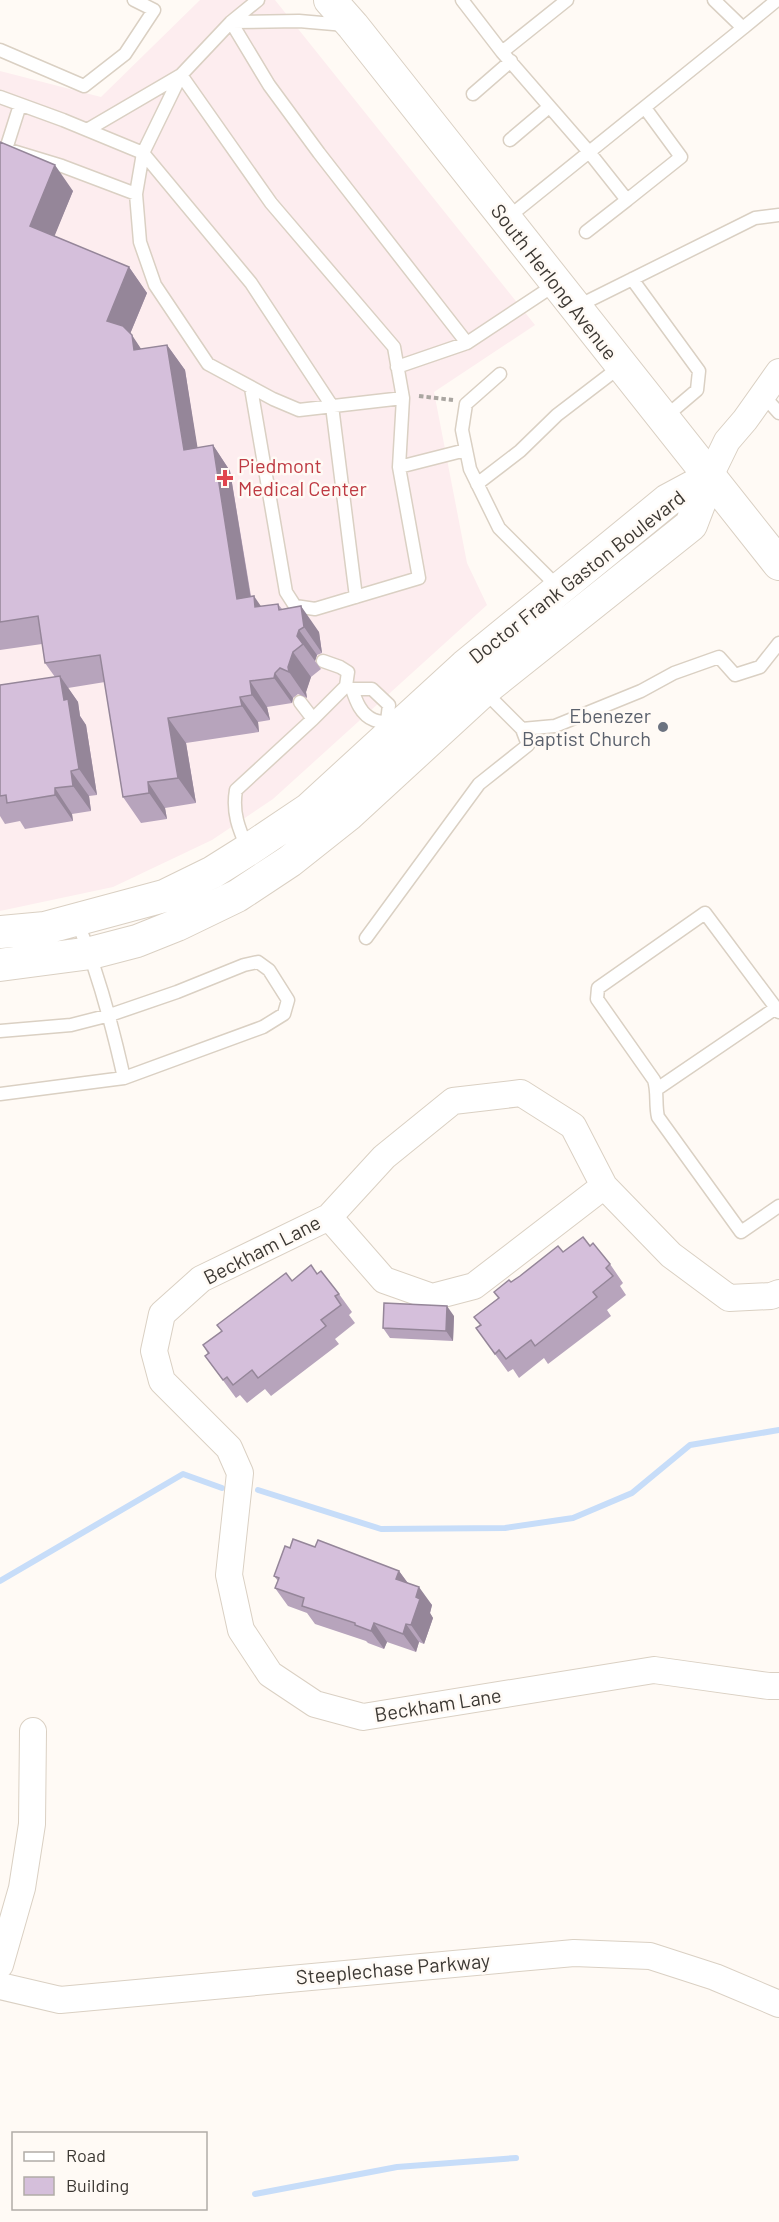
<svg xmlns="http://www.w3.org/2000/svg" width="779" height="2222" viewBox="0 0 779 2222" font-family="Barlow,sans-serif">
  <style>
    .medical { fill: #fdedef }
    .lines { fill: none; stroke-linecap: round; stroke-linejoin: round }
    .stream { stroke: #c7ddf9; stroke-width: 6 }
    .service-casing { stroke: #dad0c3; stroke-width: 15 }
    .minor-casing { stroke: #dad0c3; stroke-width: 28 }
    .tertiary-casing { stroke: #dad0c3; stroke-width: 34 }
    .path { stroke: #aaa6a1; stroke-width: 4; stroke-dasharray: 4.5 3; stroke-linecap: butt }
    .service { stroke: #fff; stroke-width: 12 }
    .minor { stroke: #fff; stroke-width: 26 }
    .tertiary { stroke: #fff; stroke-width: 32 }
    .wall { fill: #b7a4bc }
    .shaded-wall { fill: #958699 }
    .building { fill: #d5bfdb; stroke: #958699; stroke-width: 1.5 }
    .health-dot { fill: #e0444e; stroke: #fffaf5; stroke-width: 2 }
    .worship-dot { fill: #6b7280; stroke: #fffaf5; stroke-width: 2 }
    .labels { text-anchor: middle; stroke-width: 5; stroke-linejoin: round; paint-order: stroke }
    .street-label { font-size: 20px; fill: #3c3833; stroke: #fffaf5 }
    .health-label { font-size: 20px; fill: #be3a42; stroke: #fffaf5; text-anchor: start }
    .worship-label { font-size: 20px; fill: #5b616d; stroke: #fffaf5; text-anchor: end }
  </style>
  <rect width="100%" height="100%" fill="#fffaf5"/>
  <path class="medical" d="M200,0H275L535,325L434,392L467,563L487,605L273,799L212,840L113,887L0,911V71L101,97Z"/>
  <g class="lines">
    <path class="stream" d="M258,1490L381,1529L505,1528L573,1518L632,1493L690,1445L779,1430
      M0,1581L183,1474L222,1488
      M255,2194L397,2167L516,2158"/>
    <defs>
      <path id="service" d="M462,0L502,52L567,0
        M345,25L299,21L231,22L269,85L319,153L467,343L556,284
        M743,28L777,0
        M0,50L84,86L125,54L154,10L134,0
        M502,52L589,152L627,200L586,232
        M473,94L511,61
        M0,97L63,120L143,153L181,75L231,22L258,0
        M20,105L6,149L62,166L136,194
        M87,130L181,75L271,203L394,347L403,398L399,467L466,450
        M510,140L549,107
        M143,153L251,283L332,406L356,597
        M143,153L136,194L140,242L155,285L208,364L273,399L299,410L403,398
        M627,200L681,157L645,108
        M506,219L743,28L714,0
        M632,279L699,371L697,390L664,418
        M576,307L755,218L779,215
        M397,367L467,343
        M500,374L466,404L462,430L470,469L499,528L559,588
        M251,388L286,592L295,606L315,609L419,578L399,467
        M762,394L779,413
        M477,484L520,451L557,415L621,366
        M346,686L352,689H372L389,705L387,721
        M352,689C356,701 361,715 374,720C381,723 386,720 392,726
        M300,702L313,719L346,686L348,672L340,667L323,661
        M522,729L555,726L641,691L674,673L719,657L735,675L760,667L779,643
        M248,850C239,829 232,813 236,790L313,719
        M77,921C98,972 112,1024 124,1078
        M366,938L479,784L528,745L522,729L484,691
        M779,1012L705,913L598,988L597,999L654,1080C658,1092 655,1104 658,1117L741,1232L779,1206
        M0,1031L71,1025L110,1015L177,992L244,965L258,962L269,970L288,1000L284,1014L263,1027L124,1078L0,1094
        M657,1089L776,1008"/>
      <path id="minor" d="M709,478L727,441L745,420L779,372
        M329,1217L384,1280L432,1297L474,1286L604,1186
        M779,1293L771,1296L729,1298L671,1255L604,1186L573,1126L521,1093L453,1101L384,1157L329,1217L201,1279L162,1314L154,1351L162,1381L229,1448L240,1473L229,1575L241,1630L270,1674L315,1704L363,1717L654,1670L769,1686H779
        M0,1965L22,1888L32,1824L33,1731
        M0,1986L60,2000L574,1953L650,1956L715,1977L779,2004"/>
      <path id="tertiary" d="M330,0L353,26L779,564
        M0,932L45,928L164,896L213,872L248,850L309,809L465,666L668,500L709,478
        M0,965L91,953L137,941L177,925L237,896L290,861L348,815L484,690L691,525L709,478"/>
    </defs>
    <use href="#service" class="service-casing"/>
    <use href="#minor" class="minor-casing"/>
    <use href="#tertiary" class="tertiary-casing"/>
    <path class="path" d="M419,396L453,400"/>
    <use href="#service" class="service"/>
    <use href="#minor" class="minor"/>
    <use href="#tertiary" class="tertiary"/>
  </g>
  <path class="wall" d="M0,142L73,191L54,236L129,267L147,293L130,334L141,349L167,345L185,370L197,448L213,445L230,471L251,596L261,607L278,604L282,609L319,632L322,653L317,655L315,661L321,669L311,677L306,692L307,698L298,694L293,698L292,703L267,707L270,720L258,722L259,732L186,743L196,803L165,808L167,819L141,823L123,797L105,682L68,688L78,702L80,716L86,725L97,795L89,796L91,811L72,814L73,821L25,829L20,821L5,824L0,816V685L55,677L45,663L42,644L0,650Z
    M590,1246L610,1264L623,1283L620,1286L626,1295L607,1310L611,1316L548,1364L544,1358L519,1378L513,1369L508,1372L476,1328L480,1325L474,1317L498,1298L511,1282L563,1252Z
    M317,1274L339,1294L352,1312L349,1315L355,1323L335,1339L339,1344L271,1396L265,1389L247,1403L240,1395L236,1398L205,1356L208,1354L203,1345L292,1281Z
    M454,1316L453,1341L390,1338L383,1328Z
    M315,1547L399,1571L408,1583L432,1605L430,1613L433,1618L424,1644L419,1642L416,1652L387,1642L384,1649L368,1643L366,1641L315,1624L307,1613L288,1606L275,1588L278,1581L274,1576L290,1548Z"/>
  <path class="shaded-wall" d="M55,165L73,191L48,252L30,226Z
    M129,267L147,293L125,346L107,321Z
    M132,335L149,361L134,350Z
    M167,345L185,370L202,475L184,450Z
    M213,445L230,471L255,624L237,599Z
    M254,596L271,621L255,607Z
    M301,606L319,632L322,653L304,627Z
    M299,630L317,655L315,661L297,636Z
    M293,652L311,677L306,692L307,698L289,672L288,667Z
    M275,673L293,698L292,703L274,678Z
    M60,676L78,702L80,716L86,725L97,795L79,769L64,700Z
    M250,681L267,707L270,720L252,695Z
    M240,697L258,722L259,732L242,706Z
    M168,718L186,743L196,803L178,778Z
    M71,771L89,796L91,811L73,786Z
    M148,782L165,808L167,819L149,793Z
    M55,788L72,814L73,821L55,795Z
    M447,1306L454,1316L453,1341L446,1331Z
    M399,1571L412,1589L396,1579Z
    M419,1587L432,1605L430,1613L433,1618L424,1644L411,1625L416,1597Z
    M374,1623L387,1642L384,1649L371,1631Z
    M406,1624L419,1642L416,1652L403,1634Z"/>
  <path class="building" d="M0,142L55,165L30,226L129,267L107,321L123,326L132,335L134,350L167,345L184,450L213,445L237,599L254,596L255,607L278,604L279,610L301,606L304,627L299,630L297,636L303,644L293,652L288,667L289,672L280,668L275,673L274,678L250,681L252,695L240,697L242,706L168,718L178,778L148,782L149,793L123,797L100,655L45,663L38,616L0,622Z
    M60,676L64,700L68,699L79,769L71,771L73,786L55,788V795L7,803L6,795L0,796V685Z
    M583,1237L590,1246L593,1243L610,1264L606,1268L613,1276L593,1292L597,1297L535,1346L531,1340L506,1359L499,1350L495,1354L476,1328L481,1325L474,1317L499,1298L494,1292L509,1280L511,1282L520,1276L558,1246L563,1252Z
    M311,1265L317,1274L321,1271L339,1294L335,1296L341,1305L321,1320L326,1326L258,1378L252,1370L233,1385L227,1377L223,1380L205,1356L209,1353L203,1345L222,1331L217,1325L286,1273L292,1281Z
    M384,1303L447,1306L446,1331L383,1328Z
    M293,1539L315,1547L318,1540L399,1571L396,1579L419,1587L416,1597L420,1599L411,1625L406,1624L403,1634L374,1623L371,1631L355,1625V1623L302,1606L304,1598L275,1588L279,1578L274,1576L285,1546L290,1548Z"/>
  <path class="health-dot" d="M222 469h6v6h6v6h-6v6h-6v-6h-6v-6h6z"/>
  <circle class="worship-dot" cx="663" cy="727" r="6"/>
  <g class="labels">
    <g class="street-label">
      <text transform="translate(554 282) rotate(52)" y="7">South Herlong Avenue</text>
      <text transform="translate(577 577) rotate(-38)" y="7">Doctor Frank Gaston Boulevard</text>
      <text transform="translate(262 1250) rotate(-27)" y="7">Beckham Lane</text>
      <text transform="translate(438 1705) rotate(-9)" y="7">Beckham Lane</text>
      <text transform="translate(393 1969) rotate(-5)" y="7">Steeplechase Parkway</text>
    </g>
    <g class="health-label">
      <text x="238" y="473">Piedmont<tspan x="238" dy="23">Medical Center</tspan></text>
    </g>
    <g class="worship-label">
      <text x="651" y="723">Ebenezer<tspan x="651" dy="23">Baptist Church</tspan></text>
    </g>
  </g>
  <rect x="12" y="2132" width="195" height="78" fill="#fffaf5" stroke="#b1aca7" stroke-width="1.5"/>
  <rect x="24" y="2152" width="30" height="9" fill="#ffffff" stroke="#b1aca7" stroke-width="1.5"/>
  <text x="66" y="2162" font-size="18" fill="#3c3833">Road</text>
  <rect x="24" y="2177" width="30" height="18" fill="#d5bfdb" stroke="#b1aca7" stroke-width="1.5"/>
  <text x="66" y="2192" font-size="18" fill="#3c3833">Building</text>
</svg>
